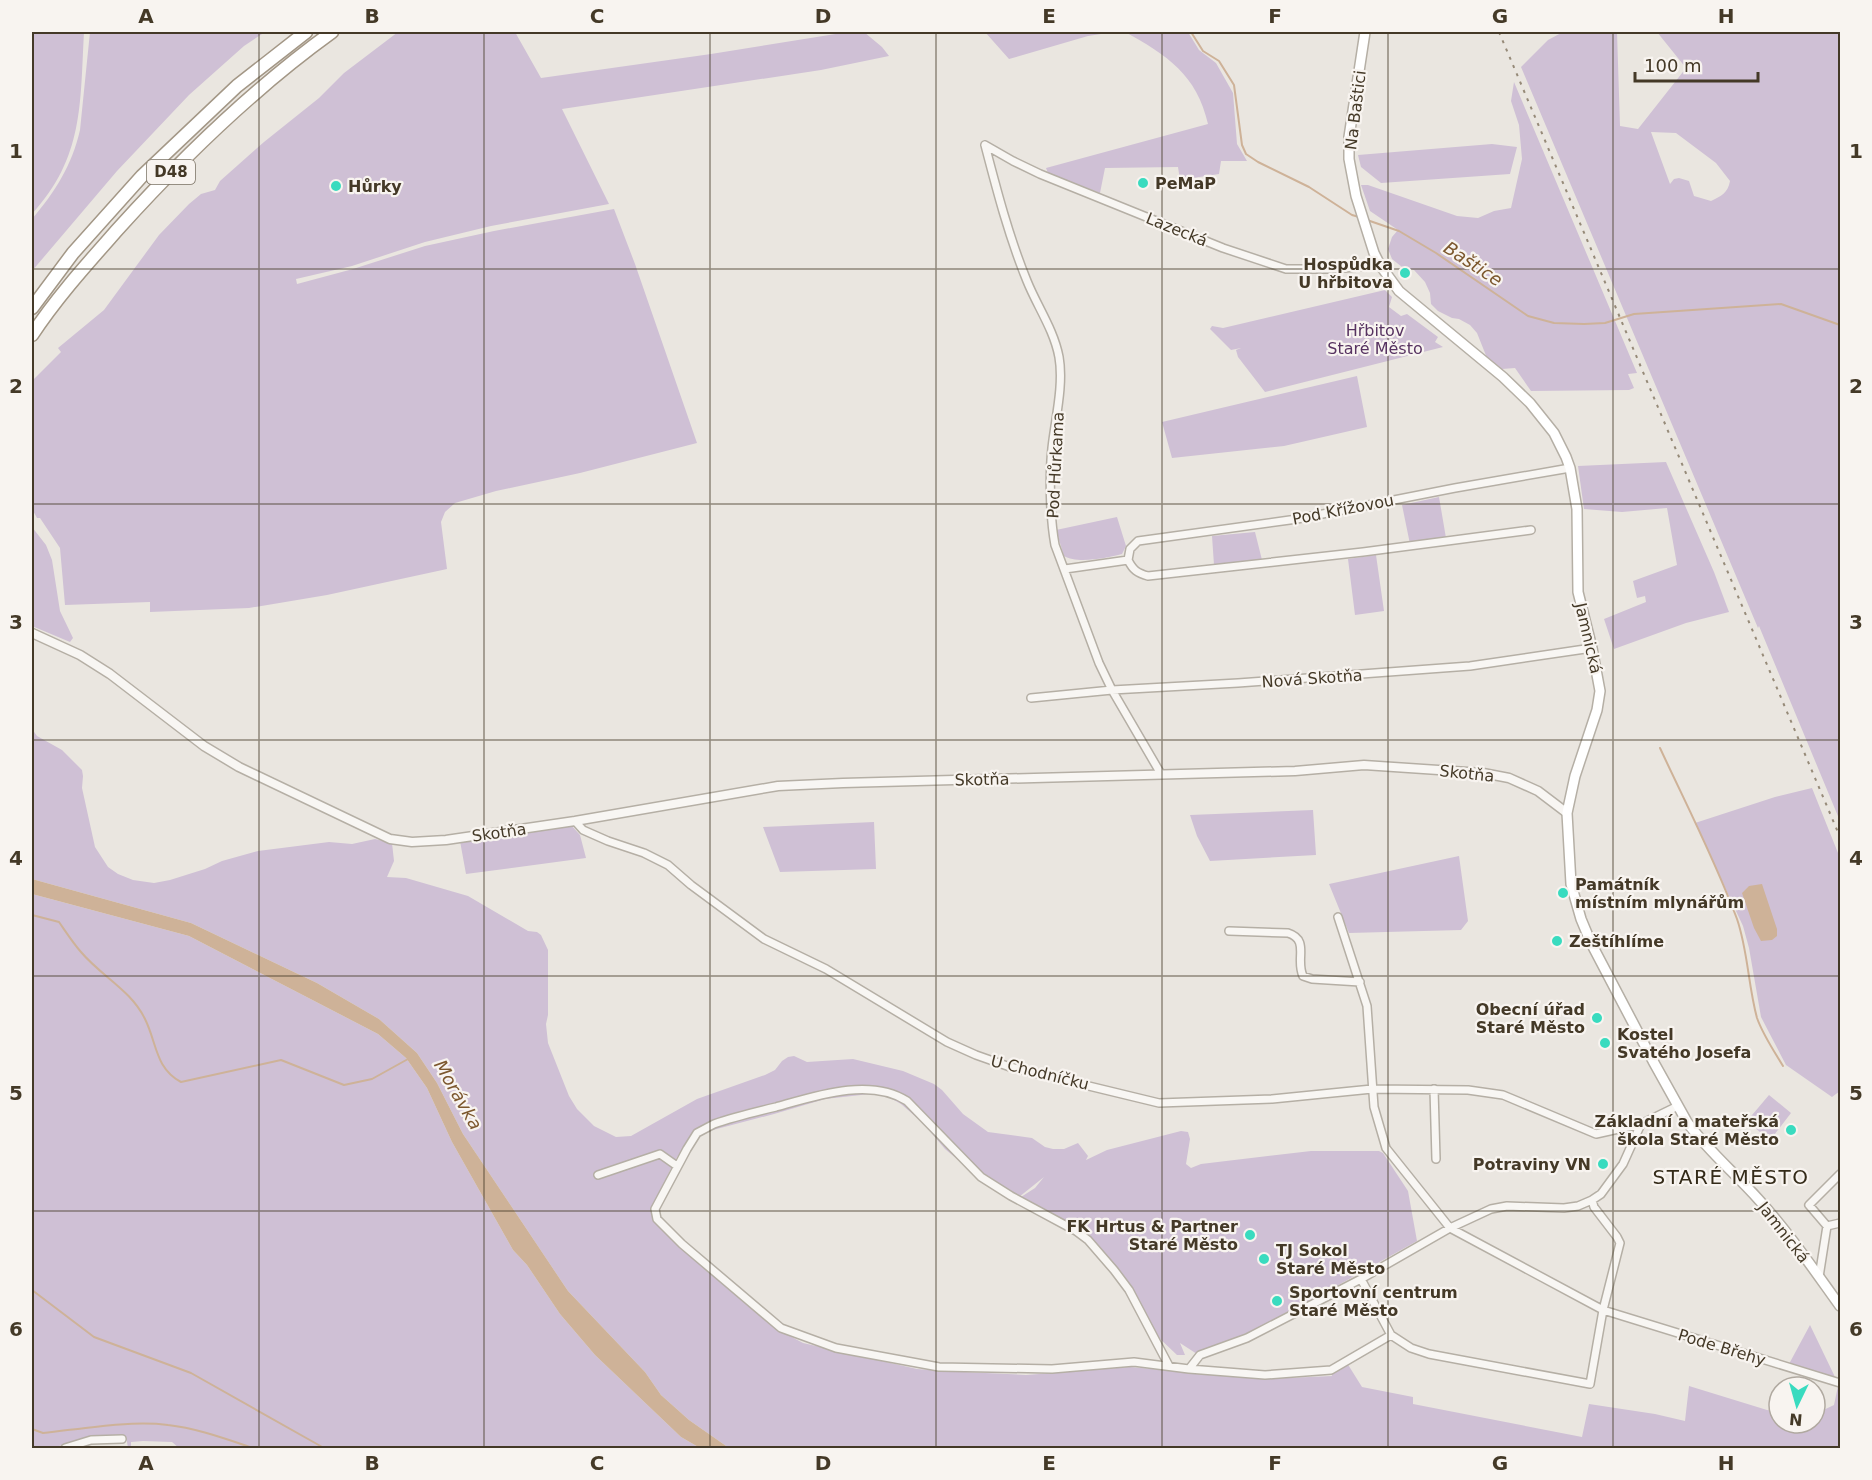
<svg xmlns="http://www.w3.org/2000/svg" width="1872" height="1480" viewBox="0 0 1872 1480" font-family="'DejaVu Sans',sans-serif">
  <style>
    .green { fill: #cfc0d5; fill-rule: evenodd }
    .water { fill: #ceb298 }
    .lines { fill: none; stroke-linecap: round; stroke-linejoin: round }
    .stream { stroke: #ceb298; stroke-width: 2 }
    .minor-casing { stroke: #b5afa5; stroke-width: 10 }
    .tertiary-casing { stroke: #b5afa5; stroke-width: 11 }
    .secondary-casing { stroke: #b5afa5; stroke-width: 12 }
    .motorway-casing { stroke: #a39786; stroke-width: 15 }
    .minor { stroke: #f8f6f3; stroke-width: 7 }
    .tertiary { stroke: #f8f6f3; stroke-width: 8 }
    .secondary { stroke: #fff; stroke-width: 9 }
    .motorway { stroke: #fff; stroke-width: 12 }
    .rail { stroke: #968a78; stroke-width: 2; stroke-dasharray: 3 6; stroke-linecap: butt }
    .grid { fill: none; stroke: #443927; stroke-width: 1.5; stroke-opacity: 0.55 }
    .poi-dot { fill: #39dbbf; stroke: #f8f4f0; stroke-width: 2 }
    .labels { text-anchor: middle; stroke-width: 4.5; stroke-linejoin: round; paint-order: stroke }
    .shield { fill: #f8f4f0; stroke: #7a7163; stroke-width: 1.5 }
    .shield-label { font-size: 15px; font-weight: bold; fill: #443927 }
    .street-label { font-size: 16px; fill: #443927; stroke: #f8f4f0 }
    .poi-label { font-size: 16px; font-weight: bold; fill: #443927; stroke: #f8f4f0; text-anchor: start }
    .park-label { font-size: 16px; fill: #573361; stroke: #f8f4f0 }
    .water-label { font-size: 18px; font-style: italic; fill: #7c572d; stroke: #f8f4f0 }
    .quarter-label { font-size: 20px; letter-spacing: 1.5px; fill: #342b19; stroke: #f8f4f0 }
    .neatline { fill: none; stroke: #443927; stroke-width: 2 }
    .grid-label { font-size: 20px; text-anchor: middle; font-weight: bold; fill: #443927 }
  </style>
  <rect width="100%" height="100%" fill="#eae6e0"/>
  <path class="green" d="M32,32H84C80,104 84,157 32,214Z
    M90,32H265L244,46L189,95L117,171L32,271V219C55,192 72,165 80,130Z
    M398,32H515L541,78L711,54L848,32H864L882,47L889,56L821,70L562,109L609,204L491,226L425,242L352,266L296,279L297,284L353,269L425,246L494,231L614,209L635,264L697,443L580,473L496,491L455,503L445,512L441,522L447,569L327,595L249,608L150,612V602L65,605L60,548L40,518H37L32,509V384L34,379L61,352L58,348L104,310L159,235L189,204L201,194L215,190L220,181L264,142L319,98L344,73Z
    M985,32H1114L1088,36L1009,59Z
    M1125,32H1188L1199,50L1216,63L1233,93L1237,144L1247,161H1221L1219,174L1180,180L1178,167L1105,168L1100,193L1048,173L1046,168L1208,124C1197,75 1167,55 1125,32Z
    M1563,32H1617L1620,126L1638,129L1686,68L1657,32H1840V821L1759,626L1758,628L1521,67L1548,40ZM1651,132L1676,133L1716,163L1730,181C1728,193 1721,196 1711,201L1694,196L1689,181L1679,178L1674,179L1670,184Z
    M1514,82L1637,373L1628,374L1634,388L1629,390L1531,391L1515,368L1502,369L1487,358L1477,333L1470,325L1459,319L1452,318L1438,311L1431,304L1430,293L1425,282L1414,270L1402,267L1392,259L1388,249L1392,237L1398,230L1370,211L1361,185H1368L1457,216L1478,218L1494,211L1511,208L1522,159L1519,125L1511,101Z
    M1492,144L1517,147L1510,174L1381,183L1361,167L1358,155Z
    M1385,290L1392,297L1389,307L1401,316L1407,314L1438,337L1435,342L1443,347L1265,392L1238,357L1236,350L1241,348L1231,350L1210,329L1212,326L1223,328Z
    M1357,376L1367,427L1284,446L1172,458L1162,422Z
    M1666,462L1714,572L1729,612L1686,623L1614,649L1604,619L1646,602L1645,596L1637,598L1633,581L1677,565L1667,508L1622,512L1584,509L1578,466Z
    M1439,497L1446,538L1410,544L1402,505Z
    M1117,517L1126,546L1122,554C1107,558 1077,564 1064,556L1056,530Z
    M32,527L46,545L52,560L60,611L73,638L70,642L32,626Z
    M1255,532L1262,560L1214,565L1212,536Z
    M1376,555L1384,611L1355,615L1348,559Z
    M32,729L37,736L62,750L82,770L83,776L82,788L95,847L108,867L118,874L133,880L154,883L170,880L205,869L222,861L258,851L329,842L352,844L375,839L392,843L394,861L387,877L406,878L468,896L528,931L537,932L541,935L548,950V1015L546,1024L548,1043L569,1096L577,1109L594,1126L616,1137L631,1136L697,1099L765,1075L775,1070L782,1061L788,1057L794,1056L807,1062L853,1059L903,1071L934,1084L942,1090L963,1114L988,1132L1032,1138L1045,1147L1053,1149H1064L1078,1143L1088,1156L1086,1160L1107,1150L1181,1131L1188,1132L1190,1139L1186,1164L1191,1168L1201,1164L1311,1151H1379L1383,1153L1408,1191L1417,1241L1283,1316L1254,1330L1197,1354L1180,1343L1185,1355H1177L1156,1335L1093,1242L1021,1197L1035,1188L1044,1177L1019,1197L970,1170L945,1149L923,1123L901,1104L885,1095L870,1094L825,1099L774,1114L709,1131L700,1135L682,1150L675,1160L653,1206L652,1218L778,1327L788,1335L803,1343L917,1369L942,1371L1026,1375L1130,1367L1265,1379L1332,1376L1331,1372L1347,1363L1362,1387L1413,1397V1404L1582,1437L1589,1404L1655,1414L1685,1421L1689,1386L1767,1410L1779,1412V1423H1815V1414L1834,1405L1838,1386H1840V1448H729L689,1420L661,1395L645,1372L568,1291L463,1134L437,1083L417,1053L379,1019L317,983L191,923L32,879Z
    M1812,788L1840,858V1091L1832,1097L1786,1065L1761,1017L1749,948L1743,926L1695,823L1775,797Z
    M1313,810L1316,855L1210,861L1197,836L1190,815Z
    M874,822L876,869L780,872L763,827Z
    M571,825L580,835L586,858L466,874L460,841Z
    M1459,856L1468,921L1461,930L1349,933L1329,884Z
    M32,894L189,936L378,1034L406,1058L427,1088L452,1142L513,1250L527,1265L560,1314L595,1355L681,1437L700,1448H179L172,1442L143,1441L131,1442V1448H128L126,1436L93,1435L53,1448H32Z
    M1769,1095L1791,1113L1771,1139L1767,1138L1747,1121Z
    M1810,1325L1835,1377L1789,1364Z"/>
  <path class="water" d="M32,879L191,923L317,983L379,1019L417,1053L437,1083L463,1134L568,1291L645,1372L661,1395L689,1420L729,1448H700L681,1437L595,1355L560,1314L527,1265L513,1250L452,1142L427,1088L406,1058L378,1034L189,936L32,894Z
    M1762,884L1777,929V936L1772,940L1761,941L1754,928L1742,893L1749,886Z"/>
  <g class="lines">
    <path class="stream" d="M1191,32L1203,51L1219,61L1234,85L1242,145L1246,154L1258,162L1309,187L1352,215L1359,217
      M1367,220L1399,231L1436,253L1528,316L1554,323L1584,324L1605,323L1634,314L1781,304L1840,325
      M1660,748C1686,804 1715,860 1737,919C1748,951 1748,985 1757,1018C1763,1035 1774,1051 1783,1066
      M32,915L59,922C66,932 73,943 81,952C101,976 131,990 145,1019C157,1043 155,1068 181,1082L281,1060L344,1085L372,1079L408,1059
      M32,1290L94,1337L191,1373L324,1448
      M32,1429L43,1433C81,1429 130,1420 168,1425C196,1428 226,1439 253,1448"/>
    <defs>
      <path id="minor" d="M985,145C997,191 1009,237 1027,281C1037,306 1054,330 1059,357C1064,385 1055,420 1052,448C1049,476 1050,518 1055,545L1099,663L1112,690L1161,774
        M985,145L1013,161L1040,174L1223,248L1286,269H1332L1380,265
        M1128,560L1130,549L1138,541L1297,519L1455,488L1570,468
        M1065,569L1128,560C1133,570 1137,573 1148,576L1363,552L1531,530
        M1031,698L1112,690L1238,683L1470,666L1592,648
        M575,821L583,830L608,841L644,853L668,865L691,885L764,939L826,969L947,1042L976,1055L1010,1067L1159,1103L1272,1099L1372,1089L1468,1090L1503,1095L1596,1134L1641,1124
        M1338,917L1367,1006L1374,1107L1386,1148L1450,1228L1603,1310L1840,1383
        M1229,931L1288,933C1310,940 1295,959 1303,976L1312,979L1360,982
        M1434,1089L1436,1159
        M598,1175L660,1154L677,1166
        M1827,1226L1840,1223
        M1819,1277L1827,1226L1809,1205L1840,1174
        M1361,1279L1391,1335L1411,1348L1429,1354L1590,1384L1603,1310L1620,1243L1617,1237L1594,1207L1592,1200
        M1169,1366L1129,1290L1114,1270L1088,1240L1076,1231L1011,1196L981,1177L907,1101C870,1077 815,1096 776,1107C755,1112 734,1117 714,1124L697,1133L687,1149L655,1209L657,1219L682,1244L781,1328L836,1348L939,1367L1052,1369L1134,1362L1189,1369L1200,1355L1247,1338L1361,1279L1450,1228L1491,1209L1507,1206L1564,1208L1578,1206L1592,1200L1601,1194L1623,1164L1641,1124L1678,1106
        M1189,1369L1265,1375L1331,1370L1391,1335
        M65,1448L91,1440L122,1439"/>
      <path id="tertiary" d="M32,633L80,655L110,674L204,746L239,767L390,839L412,842L446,840L575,821L778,786L843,783L1295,771L1364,765L1483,773L1509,778L1538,791L1567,813"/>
      <path id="secondary" d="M1365,32L1349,137V159L1356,196L1374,253L1380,265L1399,291L1503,377L1530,403L1554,433L1566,457L1570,468L1577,509L1578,592L1592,648L1600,691L1597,710L1575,776L1567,813L1571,884L1581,919L1591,943L1653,1061L1687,1122C1708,1151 1736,1174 1759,1200C1789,1233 1814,1270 1840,1306"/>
      <path id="motorway" d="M32,308L73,253L142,176L237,86L306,32
        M32,335C57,297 88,263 118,229C183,157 253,89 332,32"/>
    </defs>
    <use href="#minor" class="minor-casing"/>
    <use href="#tertiary" class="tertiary-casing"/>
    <use href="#secondary" class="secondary-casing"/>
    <use href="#motorway" class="motorway-casing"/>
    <use href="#minor" class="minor"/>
    <use href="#tertiary" class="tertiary"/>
    <use href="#secondary" class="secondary"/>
    <use href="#motorway" class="motorway"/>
    <path class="rail" d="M1499,32L1840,837"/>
  </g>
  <path class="grid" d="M259,32V1448M484,32V1448M710,32V1448M936,32V1448M1162,32V1448M1388,32V1448M1613,32V1448M32,269H1840M32,504H1840M32,740H1840M32,976H1840M32,1211H1840"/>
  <g class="poi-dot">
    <circle cx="1143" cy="183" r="6"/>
    <circle cx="336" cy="186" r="6"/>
    <circle cx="1405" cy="273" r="6"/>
    <circle cx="1563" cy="893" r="6"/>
    <circle cx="1557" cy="941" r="6"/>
    <circle cx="1597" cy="1018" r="6"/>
    <circle cx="1605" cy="1043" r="6"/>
    <circle cx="1791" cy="1130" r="6"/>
    <circle cx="1603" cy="1164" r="6"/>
    <circle cx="1250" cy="1235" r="6"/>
    <circle cx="1264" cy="1259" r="6"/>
    <circle cx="1277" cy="1301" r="6"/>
  </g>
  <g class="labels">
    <rect class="shield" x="147" y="160" width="48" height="24" rx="4.5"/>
    <g class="shield-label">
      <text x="171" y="177">D48</text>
    </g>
    <g class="street-label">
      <text transform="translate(1355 110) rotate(-83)" y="6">Na Baštici</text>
      <text transform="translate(1177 229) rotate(22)" y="6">Lazecká</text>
      <text transform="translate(1055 465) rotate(-87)" y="6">Pod Hůrkama</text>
      <text transform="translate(1343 509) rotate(-11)" y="6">Pod Křížovou</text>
      <text transform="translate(1589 638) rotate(77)" y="6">Jamnická</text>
      <text transform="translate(1312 678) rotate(-4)" y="6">Nová Skotňa</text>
      <text transform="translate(1467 773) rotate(6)" y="6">Skotňa</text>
      <text transform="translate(982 779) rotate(-1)" y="6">Skotňa</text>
      <text transform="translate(499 832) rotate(-8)" y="6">Skotňa</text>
      <text transform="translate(1040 1072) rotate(14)" y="6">U Chodníčku</text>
      <text transform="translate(1784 1232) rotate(52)" y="6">Jamnická</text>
      <text transform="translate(1722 1347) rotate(17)" y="6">Pode Břehy</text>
    </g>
    <g class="poi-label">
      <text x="1155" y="189">PeMaP</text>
      <text x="348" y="192">Hůrky</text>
      <text x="1393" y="270" text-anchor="end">Hospůdka<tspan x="1393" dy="18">U hřbitova</tspan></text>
      <text x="1575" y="890">Památník<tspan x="1575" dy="18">místním mlynářům</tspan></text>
      <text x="1569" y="947">Zeštíhlíme</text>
      <text x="1585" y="1015" text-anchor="end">Obecní úřad<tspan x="1585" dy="18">Staré Město</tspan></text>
      <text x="1617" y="1040">Kostel<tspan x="1617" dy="18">Svatého Josefa</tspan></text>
      <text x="1779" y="1127" text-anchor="end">Základní a mateřská<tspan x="1779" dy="18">škola Staré Město</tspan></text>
      <text x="1591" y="1170" text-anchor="end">Potraviny VN</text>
      <text x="1238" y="1232" text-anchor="end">FK Hrtus &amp; Partner<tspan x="1238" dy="18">Staré Město</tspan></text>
      <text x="1276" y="1256">TJ Sokol<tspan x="1276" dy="18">Staré Město</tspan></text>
      <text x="1289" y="1298">Sportovní centrum<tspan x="1289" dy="18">Staré Město</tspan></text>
    </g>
    <g class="park-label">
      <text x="1375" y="336">Hřbitov<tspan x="1375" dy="18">Staré Město</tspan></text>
    </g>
    <g class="water-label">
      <text transform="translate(1473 264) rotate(33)" y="6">Baštice</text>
      <text transform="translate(458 1095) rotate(60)" y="6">Morávka</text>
    </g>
    <g class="quarter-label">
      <text x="1731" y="1184">STARÉ MĚSTO</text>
    </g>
  </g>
  <rect width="1872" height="1480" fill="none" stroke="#f8f4f0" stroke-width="66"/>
  <g transform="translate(1797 1405) rotate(185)"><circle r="28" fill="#f8f4f0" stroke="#b0a9a0" stroke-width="1.5"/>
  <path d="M0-4.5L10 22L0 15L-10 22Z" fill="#39dbbf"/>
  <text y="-9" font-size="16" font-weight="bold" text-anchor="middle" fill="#443927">N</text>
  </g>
  <path d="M1635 72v9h123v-9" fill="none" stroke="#443927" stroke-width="3"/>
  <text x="1644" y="72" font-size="18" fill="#443927" stroke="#f8f4f0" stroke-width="4.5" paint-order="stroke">100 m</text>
  <rect x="33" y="33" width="1806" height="1414" class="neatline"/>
  <g class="grid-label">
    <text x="146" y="23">A</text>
    <text x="372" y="23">B</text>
    <text x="597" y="23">C</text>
    <text x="823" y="23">D</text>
    <text x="1049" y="23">E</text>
    <text x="1275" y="23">F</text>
    <text x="1500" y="23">G</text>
    <text x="1726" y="23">H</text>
    <text x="16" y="158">1</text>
    <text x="1856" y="158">1</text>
    <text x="16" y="393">2</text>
    <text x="1856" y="393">2</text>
    <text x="16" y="629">3</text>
    <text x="1856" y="629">3</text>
    <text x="16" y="865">4</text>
    <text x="1856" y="865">4</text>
    <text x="16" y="1100">5</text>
    <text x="1856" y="1100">5</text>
    <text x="16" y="1336">6</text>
    <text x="1856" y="1336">6</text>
    <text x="146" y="1470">A</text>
    <text x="372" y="1470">B</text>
    <text x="597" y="1470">C</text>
    <text x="823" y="1470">D</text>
    <text x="1049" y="1470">E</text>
    <text x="1275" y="1470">F</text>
    <text x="1500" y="1470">G</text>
    <text x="1726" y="1470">H</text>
  </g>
</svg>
